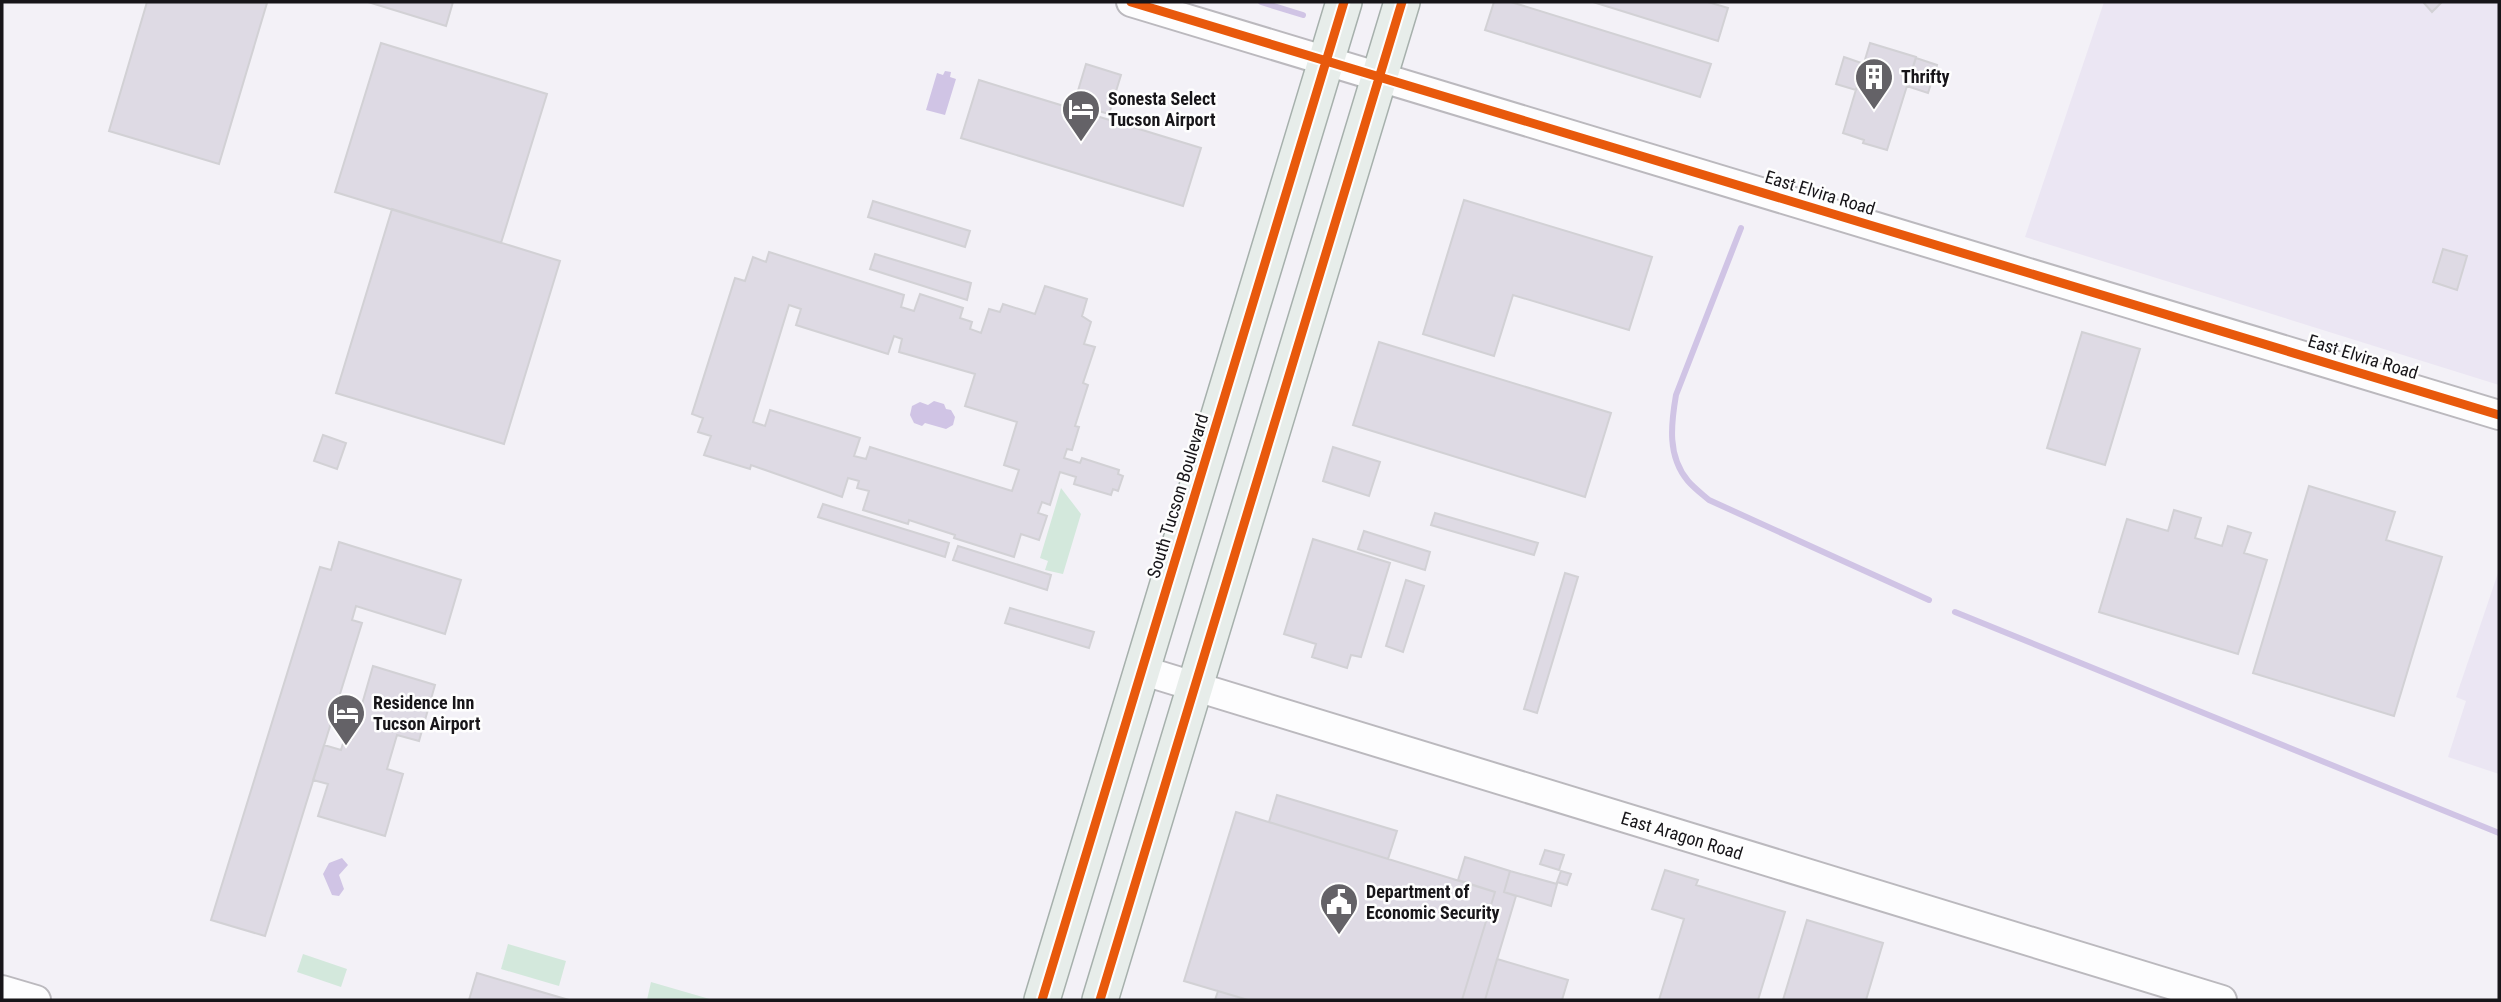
<svg xmlns="http://www.w3.org/2000/svg" width="2501" height="1002" viewBox="0 0 2501 1002" font-family="'Roboto Condensed',sans-serif">
  <style>
    .built { fill: #ebe6f3 }
    .green { fill: #d3e8dc }
    .water { fill: #d0c4e5 }
    .lines { fill: none; stroke-linecap: round; stroke-linejoin: round }
    .stream { stroke: #d0c4e5; stroke-width: 6 }
    .building { fill: #dedae4; stroke: #d2d1d5; stroke-width: 2; fill-rule: evenodd }
    .minor-casing { stroke: #bbb9be; stroke-width: 32 }
    .major-casing { stroke: #a6b0ac; stroke-width: 38 }
    .minor { stroke: #fdfdfe; stroke-width: 28 }
    .major { stroke: #e7edea; stroke-width: 35 }
    .cycleway-casing { stroke: #fefefe; stroke-width: 13 }
    .cycleway { stroke: #e8590c; stroke-width: 9 }
    .labels { text-anchor: middle; stroke-width: 5; stroke-linejoin: round; paint-order: stroke }
    .poi-label { font-size: 18px; font-weight: bold; fill: #171519; stroke: #fefefe; text-anchor: start }
    .street-label { font-size: 18px; fill: #171519; stroke: #fefefe }
  </style>
  <rect width="100%" height="100%" fill="#f3f1f7"/>
  <path class="built" d="M2104,2H2499V385L2025,237Z
    M2499,570V774L2448,757L2466,701L2456,697Z"/>
  <path class="green" d="M1061,488L1081,514L1063,574L1045,570L1048,561L1040,558Z
    M508,944L566,961L559,986L501,969Z
    M303,954L347,969L341,987L297,972Z
    M651,982L713,1000H647Z"/>
  <path class="water" d="M945,71L951,72L950,77L956,79L945,115L926,110L937,73L943,75Z
    M934,401L944,404L946,409L951,410L955,417L953,425L946,429L925,423L922,426L914,423L910,415L912,406L920,402L928,405Z
    M342,858L348,865L339,875L344,889L339,896L332,895L323,874L329,863Z"/>
  <g class="lines">
    <path class="stream" d="M1261,2L1303,15
      M1741,228L1676,395C1671,424 1667,456 1688,481C1694,488 1702,494 1709,500L1929,600
      M1955,612L2499,833"/>
  </g>
  <path class="building" d="M147,2L267,3L219,164L109,131Z
    M368,2H453L446,26Z
    M1494,2H1511L1711,64L1700,97L1485,30Z
    M1593,2H1708L1728,8L1718,41Z
    M2423,2H2442L2432,12Z
    M381,43L547,94L501,243L335,192Z
    M1870,43L1916,57L1887,150L1863,143L1864,140L1843,133Z
    M1844,57L1864,64L1856,90L1836,84Z
    M1916,58L1937,65L1928,93L1907,86Z
    M1086,64L1121,75L1109,114L1074,104Z
    M979,80L1201,148L1183,206L961,138Z
    M1464,200L1652,257L1629,330L1513,295L1494,356L1423,334Z
    M873,201L970,231L965,247L868,217Z
    M392,209L560,261L504,444L336,393Z
    M2443,249L2467,256L2457,290L2433,282Z
    M769,252L904,295L901,307L914,311L920,294L963,308L960,318L972,322L970,329L981,333L989,309L1000,312L1003,304L1035,314L1045,286L1087,299L1082,316L1091,322L1084,344L1095,347L1083,383L1088,385L1075,426L1079,427L1072,450L1067,449L1064,458L1080,463L1082,458L1119,470L1118,474L1123,476L1118,491L1113,489L1111,495L1074,484L1076,477L1060,472L1050,505L1042,502L1038,513L1047,516L1039,540L1021,534L1014,557L954,538L955,535L909,520L908,524L863,510L869,491L857,488L859,481L848,478L842,497L751,465L750,469L704,455L711,436L698,432L703,418L692,414L735,278L745,281L753,257L766,262ZM789,305L801,309L796,325L888,354L894,336L902,339L899,352L975,374L965,406L1017,422L1004,465L1019,470L1012,491L870,447L866,459L854,456L860,438L770,410L765,426L753,422Z
    M875,254L971,283L967,300L870,269Z
    M2082,332L2140,349L2105,465L2047,448Z
    M1379,342L1611,413L1585,497L1353,425Z
    M323,435L346,443L337,469L314,461Z
    M1333,447L1380,462L1369,496L1323,481Z
    M2309,486L2395,512L2386,540L2442,557L2394,716L2253,673Z
    M823,504L949,543L945,557L818,517Z
    M2174,510L2201,518L2195,538L2222,546L2228,526L2251,533L2244,553L2267,560L2238,654L2099,612L2127,519L2168,531Z
    M1435,513L1538,543L1534,555L1431,525Z
    M1364,531L1430,552L1425,570L1358,549Z
    M1313,539L1390,563L1361,657L1351,655L1347,668L1312,657L1316,644L1284,634Z
    M339,542L461,580L445,634L356,606L352,620L362,623L265,936L211,920L320,567L331,570Z
    M958,546L1051,575L1047,590L953,560Z
    M1565,573L1578,577L1537,713L1524,709Z
    M1406,580L1424,586L1403,652L1386,646Z
    M1010,608L1094,632L1089,648L1005,623Z
    M373,666L435,685L419,741L397,735L387,769L403,774L385,836L318,816L328,784L313,780L324,745L341,750L345,737L352,739Z
    M1277,795L1397,831L1388,859L1269,822Z
    M1236,812L1495,892L1462,1000H1248L1184,981Z
    M1545,850L1564,855L1559,870L1540,864Z
    M1465,857L1510,871L1504,892L1516,896L1485,1000H1462L1495,892L1458,880Z
    M1665,870L1698,880L1696,885L1785,912L1758,1000H1659L1684,919L1652,909Z
    M1510,871L1557,884L1551,906L1504,892Z
    M1561,871L1571,874L1567,885L1557,882Z
    M1807,920L1883,943L1866,1000H1783Z
    M1497,959L1568,980L1562,1000H1485Z
    M477,973L569,1000H469Z
    M1218,991L1248,1000H1215Z"/>
  <g class="lines">
    <defs>
      <path id="minor" d="M1131,2L2499,415
        M1141,670L2222,1000
        M2,990L36,1000"/>
      <path id="major" d="M1042,1000L1344,2
        M1100,1000L1402,2"/>
    </defs>
    <use href="#minor" class="minor-casing"/>
    <use href="#major" class="major-casing"/>
    <use href="#minor" class="minor"/>
    <use href="#major" class="major"/>
    <defs>
      <path id="cycleway" d="M1131,2L2499,415
        M1042,1000L1344,2
        M1100,1000L1402,2"/>
    </defs>
    <use href="#cycleway" class="cycleway-casing"/>
    <use href="#cycleway" class="cycleway"/>
  </g>
  <defs>
    <symbol id="building-pin" viewBox="-11 -11 22 30"><path d="M0 17L-7.5 6A9.5 9.5 0 1 1 7.5 6Z" fill="#646267" stroke="#fefefe"/><path d="M-4-6H4V6H1V3H-1V6H-4ZM-2.5-4.3h1.7v1.8h-1.7ZM.8-4.3h1.7v1.8H.8ZM-2.5-1h1.7V.8h-1.7ZM.8-1h1.7V.8H.8Z" fill="#fff"/></symbol>
    <symbol id="hotel-pin" viewBox="-11 -11 22 30"><path d="M0 17L-7.5 6A9.5 9.5 0 1 1 7.5 6Z" fill="#646267" stroke="#fefefe"/><path d="M-6-4.5h1.5V1H6V5H4.5V3h-9V5H-6ZM-4 0a1.8 1.8 0 1 1 3.6 0ZM.5 0V-2.5h3Q6-2.5 6 0Z" fill="#fff"/></symbol>
    <symbol id="civic-pin" viewBox="-11 -11 22 30"><path d="M0 17L-7.5 6A9.5 9.5 0 1 1 7.5 6Z" fill="#646267" stroke="#fefefe"/><path d="M-.6-6.5H3V-4.5H.6V-3L4-1V1h2V6H-6V1h2V-1L-.6-3ZM-1.2 2.5V6h2.4V2.5Z" fill="#fff"/></symbol>
  </defs>
  <g fill-rule="evenodd">
    <use href="#building-pin" x="1852" y="55" width="44" height="60"/>
    <use href="#hotel-pin" x="1059" y="87" width="44" height="60"/>
    <use href="#hotel-pin" x="324" y="691" width="44" height="60"/>
    <use href="#civic-pin" x="1317" y="880" width="44" height="60"/>
  </g>
  <g class="labels">
    <g class="poi-label">
      <text x="1901" y="83">Thrifty</text>
      <text x="1108" y="105">Sonesta Select<tspan x="1108" dy="21">Tucson Airport</tspan></text>
      <text x="373" y="709">Residence Inn<tspan x="373" dy="21">Tucson Airport</tspan></text>
      <text x="1366" y="898">Department of<tspan x="1366" dy="21">Economic Security</tspan></text>
    </g>
    <g class="street-label">
      <text transform="translate(1820 193) rotate(17)" y="6">East Elvira Road</text>
      <text transform="translate(2363 357) rotate(17)" y="6">East Elvira Road</text>
      <text transform="translate(1178 496) rotate(-73)" y="6">South Tucson Boulevard</text>
      <text transform="translate(1682 836) rotate(17)" y="6">East Aragon Road</text>
    </g>
  </g>
  <rect width="2501" height="1002" fill="none" stroke="#171519" stroke-width="7"/>
</svg>
